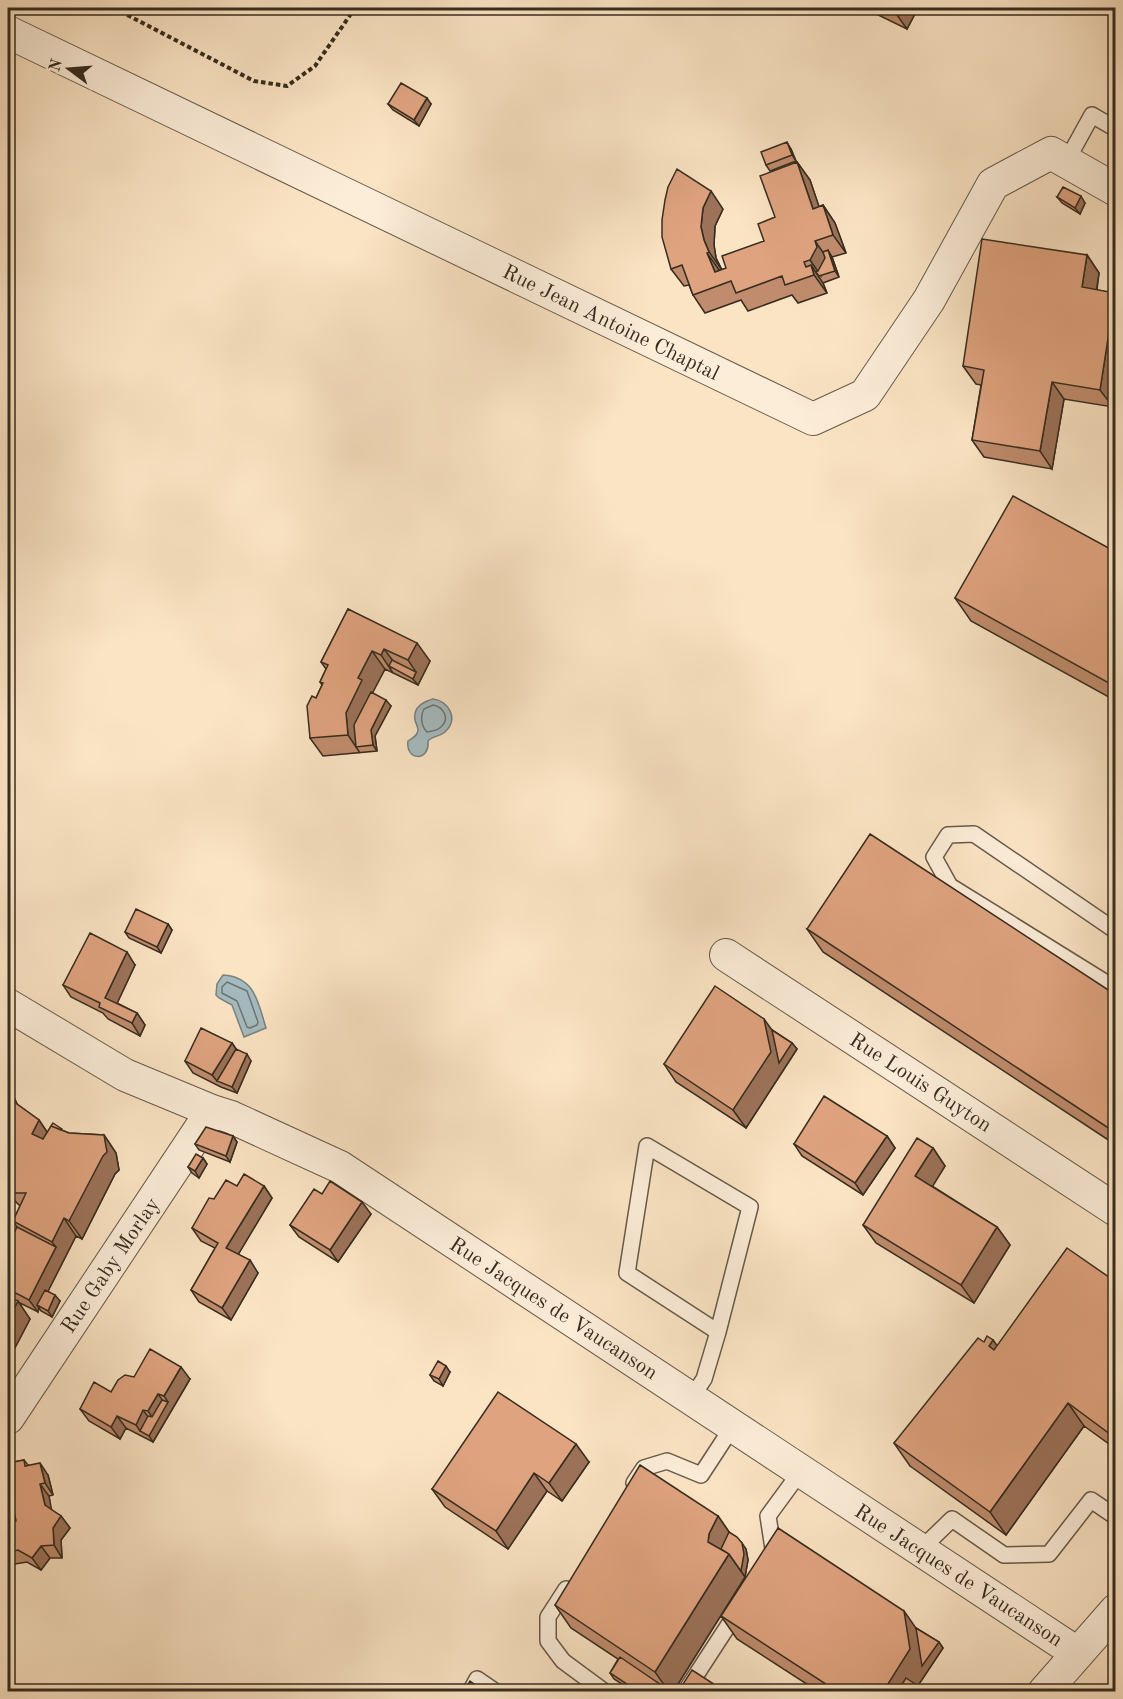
<svg xmlns="http://www.w3.org/2000/svg" width="1123" height="1699" viewBox="0 0 1123 1699" font-family="'Old Standard TT',serif">
  <style>
    .water { fill: #a5bbc0; stroke: #798280; stroke-width: 1.5 }
    .lines { fill: none; stroke-linecap: round; stroke-linejoin: round }
    .shore { stroke: #6e7470; stroke-width: 1.5 }
    .service-casing { stroke: #675a48; stroke-width: 18 }
    .minor-casing { stroke: #675a48; stroke-width: 34 }
    .path { stroke: #362c1f; stroke-width: 4; stroke-dasharray: 4.5 3; stroke-linecap: butt }
    .service { stroke: #fcedd9; stroke-width: 15 }
    .minor { stroke: #fcedd9; stroke-width: 32 }
    .wall { fill: #c08c6d; stroke: #362c1f; stroke-width: 1.5 }
    .shaded-wall { fill: #9c7259; stroke: #362c1f; stroke-width: 1.5 }
    .building { fill: #dfa37f; stroke: #362c1f; stroke-width: 1.5 }
    .labels { text-anchor: middle; stroke-width: 6; stroke-linejoin: round; paint-order: stroke }
    .street-label { font-size: 21px; fill: #362c1f; stroke: #fcedd9 }
  </style>
  <rect width="100%" height="100%" fill="#fbe4c4"/>
  <filter id="stains"><feTurbulence type="fractalNoise" baseFrequency=".00333" numOctaves="4"/><feColorMatrix values="0 0 0 0 .2 0 0 0 0 .09 0 0 0 0 .02 0 0 0 .5 -.17"/></filter>
  <radialGradient id="worn" r=".72"><stop offset=".6" stop-color="#630" stop-opacity="0"/><stop offset="1" stop-color="#630" stop-opacity=".3"/></radialGradient>
  <path class="water" d="M433,699C449,701 459,719 445,732C439,737 432,736 428,741C430,762 405,761 408,741C412,738 418,736 418,730C418,727 416,724 415,720C413,708 422,702 433,699Z
    M223,975C255,977 258,1002 266,1028L244,1037L232,1005L219,998L216,995L217,984Z"/>
  <g class="lines">
    <path class="shore" d="M433,705C444,707 450,719 441,727C437,731 431,731 427,732C421,726 420,716 424,709Z
      M227,982L247,991L258,1022L257,1025L250,1028L247,1027L237,1001L222,993V987Z"/>
    <defs>
      <path id="service" d="M1066,162L1092,115L1116,129
        M1116,931L974,834L948,835L934,857L950,886L1116,989
        M691,1398L704,1379L718,1332L750,1207L647,1146L627,1273L718,1332
        M634,1483L644,1468L667,1461L701,1475L733,1426
        M920,1550L952,1519L1004,1555L1049,1554L1091,1500L1116,1517
        M772,1558L774,1555L768,1516L801,1471
        M566,1589L548,1617V1641L563,1661L605,1692
        M470,1692L477,1679L496,1692
        M685,1692L739,1609"/>
      <path id="minor" d="M8,32L813,419L865,395L929,300L993,184L1051,153L1116,190
        M726,955L1116,1210
        M8,1005L125,1075L212,1111L231,1117L340,1167L1077,1653
        M8,1418L212,1111
        M1044,1692L1116,1610"/>
    </defs>
    <use href="#service" class="service-casing"/>
    <use href="#minor" class="minor-casing"/>
    <path class="path" d="M114,8L254,81L287,86L315,66L355,8"/>
    <use href="#service" class="service"/>
    <use href="#minor" class="minor"/>
  </g>
  <path class="wall" d="M864,8H918L907,29Z
    M388,104H431L419,126L393,110Z
    M791,149L796,161L770,171L766,165Z
    M797,162L810,180L819,207L823,205L835,223L846,253L832,257L839,277L823,283L827,293L798,303L792,295L748,311L741,300L705,313L693,295L689,285L684,286L671,269L723,209L715,226L714,245L716,258L722,270L726,268L764,241L775,217Z
    M1057,197L1085,203L1080,214L1062,203Z
    M1087,255L1099,273L1097,290L1116,294V388L1113,407L1064,399L1052,469L984,457L972,440L981,385L976,384L963,366Z
    M1116,552V701L971,621L955,598Z
    M348,609L430,661L418,685L385,669L372,693L391,706L375,736L377,751L323,756L310,738L316,698L322,685L320,682L326,669L321,662Z
    M168,924L172,930L161,953L129,938L125,932Z
    M807,929L1116,995V1145L823,952Z
    M135,965L117,1003L137,1013L145,1025L140,1036L108,1019L103,1013L71,997L63,985Z
    M772,1030L792,1043L797,1049L746,1128L676,1082L664,1064Z
    M232,1043L236,1049L251,1061L237,1093L221,1087L193,1073L185,1061Z
    M8,1089L17,1104L39,1120L47,1132L64,1131L69,1133L104,1135L116,1153L119,1170L115,1174L82,1239L76,1236L48,1291L60,1301L52,1317L41,1311L39,1308L38,1312L18,1302L30,1319L8,1361V1246L17,1227L13,1221L20,1206L9,1195L8,1197Z
    M233,1136L237,1142L230,1162L199,1150L195,1144Z
    M887,1136L895,1148L863,1195L802,1156L794,1144Z
    M933,1148L945,1166L932,1186L997,1227L1010,1245L974,1303L876,1243L863,1225Z
    M203,1158L207,1164L199,1178L192,1173L188,1167Z
    M237,1186H264L272,1198L238,1254L258,1273L231,1320L199,1302L191,1290L215,1248L201,1241L192,1228Z
    M322,1194L371,1214L338,1262L299,1237L290,1225Z
    M1116,1282V1449L1084,1426L1006,1535L910,1466L894,1443L993,1340L997,1346Z
    M450,1372L443,1386L434,1381L430,1375Z
    M134,1377L190,1379L153,1442L126,1428L120,1439L89,1421L80,1409L111,1392Z
    M24,1460L28,1465L48,1475L53,1495L49,1496L51,1510L61,1516L70,1528L61,1540L62,1558H50L41,1570L27,1562L8,1565V1523L16,1521L13,1504L9,1505L8,1504V1463Z
    M589,1462L562,1501L547,1491L508,1549L445,1507L432,1489Z
    M718,1516L729,1532L746,1549L748,1560L745,1577L673,1692H634L614,1679L610,1673L618,1659L571,1628L555,1605Z
    M721,1616L916,1628L939,1642L943,1648L917,1687L920,1692H819L737,1639Z"/>
  <path class="shaded-wall" d="M892,8H918L907,29Z
    M427,98L431,104L419,126L414,120Z
    M787,142L791,149L796,161L792,155Z
    M797,162L810,180L826,227L813,209Z
    M711,191L723,209L715,226L714,245L716,258L722,270L709,252L704,240L701,227L703,208Z
    M1081,196L1085,203L1080,214L1075,208Z
    M823,205L835,223L846,253L833,235Z
    M815,241L827,258L821,276L810,260Z
    M828,250L832,257L839,277L835,271Z
    M707,253L720,271L715,272Z
    M1087,255L1099,273L1094,305L1082,287Z
    M811,265L823,283L827,293L814,275Z
    M1115,293L1116,388L1113,407L1100,390Z
    M1052,382L1064,399L1052,469L1040,451Z
    M417,643L430,661L418,685L413,679L416,672L408,660Z
    M384,649L397,666H389L393,673L381,655Z
    M372,651L385,669L372,694L356,747L360,753L348,735L346,713L358,678Z
    M386,700L391,706L375,736L377,751L373,745L371,730Z
    M168,924L172,930L161,953L157,947Z
    M127,952L135,965L114,1010L105,998Z
    M137,1013L145,1025L140,1036L132,1023Z
    M764,1019L777,1037L792,1043L797,1049L746,1128L733,1110Z
    M232,1043L240,1055L217,1081L212,1075Z
    M247,1054L251,1061L237,1093L232,1087Z
    M8,1089L15,1099L20,1111L8,1092Z
    M39,1120L51,1138L46,1148L32,1134Z
    M104,1135L116,1153L119,1170L115,1174L82,1239L69,1221Z
    M233,1136L237,1142L230,1162L226,1156Z
    M887,1136L895,1148L863,1195L855,1183Z
    M933,1148L945,1166L928,1194L915,1176Z
    M203,1158L207,1164L199,1178L195,1171Z
    M264,1186L272,1198L235,1260L226,1248Z
    M362,1202L371,1214L338,1262L330,1250Z
    M64,1218L76,1236L40,1307L37,1305L39,1308L38,1312L29,1300L56,1247L52,1242Z
    M997,1227L1010,1245L974,1303L961,1285Z
    M250,1260L258,1273L231,1320L222,1308Z
    M55,1295L60,1301L52,1317L48,1311Z
    M18,1301L30,1319L8,1361V1320Z
    M993,1340L1009,1363L989,1346Z
    M446,1366L450,1372L443,1386L439,1379Z
    M181,1367L190,1379L153,1442L149,1436L156,1423L148,1411L158,1394L166,1405L168,1402L164,1396Z
    M1068,1403L1084,1426L1006,1535L990,1512Z
    M143,1410L152,1422L140,1431L136,1425Z
    M117,1416L126,1428L120,1439L111,1427Z
    M576,1444L589,1462L562,1501L549,1483Z
    M40,1463L48,1475L53,1495L45,1483Z
    M534,1473L547,1491L508,1549L496,1531Z
    M40,1484L49,1496L53,1518L45,1505Z
    M61,1516L70,1528L61,1540L62,1558L54,1545L53,1528Z
    M718,1516L734,1539L725,1561L708,1542L709,1534Z
    M742,1543L746,1549L748,1560L745,1577L741,1571Z
    M41,1546L50,1558L41,1570L32,1558Z
    M729,1554L745,1577L673,1692H665L667,1689L655,1672Z
    M904,1611L920,1634L939,1642L943,1648L917,1687L920,1692H883Z"/>
  <path class="building" d="M401,83L427,98L414,120L388,104Z
    M787,142L792,155L766,165L761,152Z
    M797,162L813,209L823,205L833,235L815,241L817,247L810,260L804,262L806,267L811,265L814,275L785,285L782,276L736,293L731,281L693,295L682,265L671,269L662,237V220L665,200L668,187L677,169L711,191L703,208L701,227L704,240L709,252L707,253L715,272L726,268L722,256L764,241L758,224L775,217L760,176Z
    M1063,187L1081,196L1075,208L1057,197Z
    M982,239L1087,255L1082,287L1115,293L1100,390L1052,382L1040,451L972,440L984,370L963,366Z
    M828,250L835,271L819,276L816,272L818,271L825,258L823,252Z
    M1013,496L1116,552V687L955,598Z
    M348,609L417,643L408,660L384,649L381,655L372,651L358,678L362,680L346,713L348,735L310,738L307,706L312,696L316,698L323,683L320,682L328,665L321,662Z
    M392,660L416,672L413,679L389,666Z
    M371,692L386,700L371,730L373,745L356,747L354,725Z
    M870,834L1116,995V1133L807,929Z
    M136,909L168,924L157,947L125,932Z
    M90,933L127,952L105,998L137,1013L132,1023L99,1007L100,1003L63,985Z
    M715,986L764,1019L771,1052L733,1110L664,1064Z
    M201,1028L232,1043L212,1075L185,1061Z
    M772,1030L792,1043L779,1063Z
    M236,1049L247,1054L232,1087L217,1081Z
    M8,1092L17,1104L39,1120L32,1134L43,1139L51,1126L69,1133L104,1135L107,1152L103,1156L69,1221L64,1218L52,1242L13,1221L26,1193H12L8,1189Z
    M824,1096L887,1136L855,1183L794,1144Z
    M53,1123L62,1129L61,1130L51,1126Z
    M206,1127L233,1136L226,1156L195,1144Z
    M917,1138L933,1148L915,1176L997,1227L961,1285L863,1225Z
    M196,1154L203,1158L195,1171L188,1167Z
    M244,1174L264,1186L226,1248L250,1260L222,1308L191,1290L218,1243L192,1228L209,1198L214,1199L226,1180L237,1186Z
    M330,1181L362,1202L330,1250L290,1225L314,1189L322,1194Z
    M17,1227L56,1247L29,1300L8,1289V1246Z
    M1067,1248L1116,1282V1435L1114,1437L1068,1403L990,1512L894,1443L978,1338L984,1342L987,1336L993,1340L989,1346L994,1350Z
    M45,1290L55,1295L48,1311L37,1305Z
    M8,1296L18,1301L8,1320Z
    M150,1349L181,1367L164,1396L158,1394L148,1411L143,1410L136,1425L117,1416L111,1427L80,1409L94,1382L111,1392L118,1380L125,1375L134,1377Z
    M438,1361L446,1366L439,1379L430,1375Z
    M498,1392L576,1444L549,1483L534,1473L496,1531L432,1489Z
    M162,1400L168,1402L149,1436L140,1431L148,1416L152,1417Z
    M24,1460L25,1466L40,1463L45,1483L40,1484L45,1505L61,1516L53,1528L54,1545L41,1546L32,1558L18,1550L8,1552V1523L16,1521L10,1491H8V1463Z
    M640,1465L718,1516L709,1534L708,1542L729,1554L655,1672L555,1605Z
    M778,1528L904,1611L910,1649L883,1692H838L721,1616Z
    M729,1532L737,1537L742,1543L744,1554L741,1571L729,1554L721,1549Z
    M916,1628L939,1642L922,1666Z
    M620,1657L667,1689L665,1692H639L610,1673Z
    M692,1670L726,1692H678Z
    M906,1678L915,1684L910,1692H897Z
    M470,1681L485,1692H463Z"/>
  <g class="labels">
    <g class="street-label">
      <text transform="translate(611 322) rotate(26)" y="7">Rue Jean Antoine Chaptal</text>
      <text transform="translate(921 1082) rotate(33)" y="7">Rue Louis Guyton</text>
      <text transform="translate(110 1265) rotate(-56)" y="7">Rue Gaby Morlay</text>
      <text transform="translate(554 1308) rotate(33)" y="7">Rue Jacques de Vaucanson</text>
      <text transform="translate(959 1575) rotate(33)" y="7">Rue Jacques de Vaucanson</text>
    </g>
  </g>
  <rect width="1123" height="1699" fill="none" stroke="#fbe4c4" stroke-width="30"/>
  <rect x="9" y="9" width="1105" height="1681" fill="none" stroke="#362c1f" stroke-width="3"/>
  <rect x="15" y="15" width="1093" height="1669" fill="none" stroke="#362c1f" stroke-width="1.5"/>
  <g transform="translate(69 69) rotate(286)" stroke="#fcedd9" stroke-width="4.5" paint-order="stroke">
  <path d="M0-4.5L10 22L0 15L-10 22Z" fill="#362c1f"/>
  <text y="-9" font-size="16" font-weight="bold" text-anchor="middle" fill="#362c1f">N</text>
  </g>
  <rect width="100%" height="100%" filter="url(#stains)"/>
  <rect width="100%" height="100%" fill="url(#worn)"/>
</svg>
